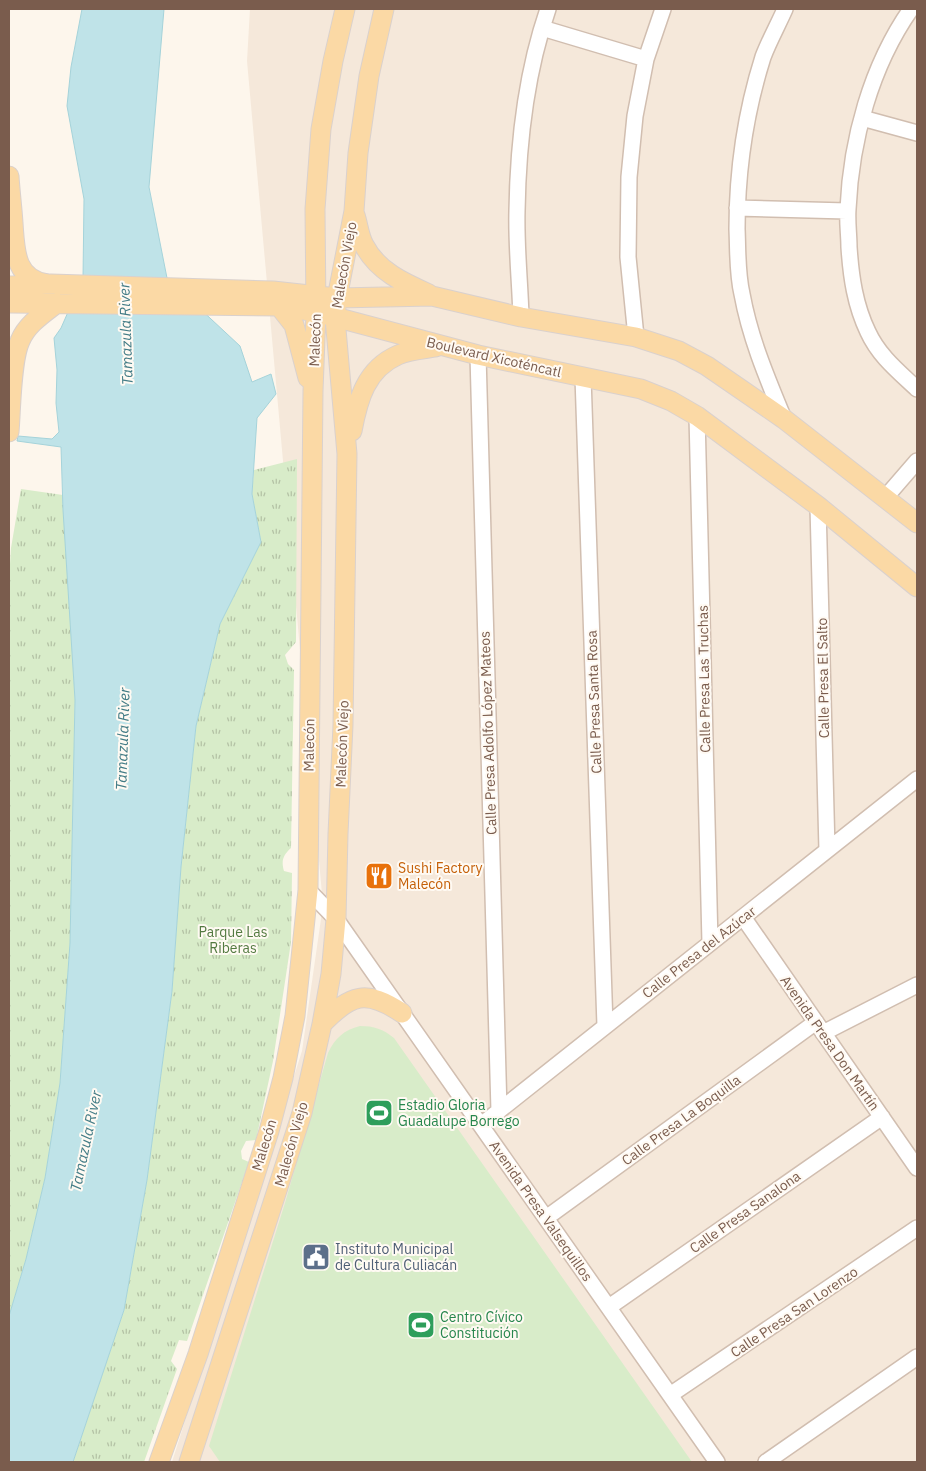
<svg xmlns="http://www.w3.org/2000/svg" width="926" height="1471" viewBox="0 0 926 1471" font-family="'IBM Plex Sans',sans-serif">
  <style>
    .residential { fill: #f5e8da }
    .park { fill: url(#park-tufts) }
    .pitch { fill: #d8ecc9 }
    .water { fill: #bfe3e8; stroke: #a5d3da }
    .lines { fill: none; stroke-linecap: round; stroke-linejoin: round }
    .minor-casing { stroke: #d1beb0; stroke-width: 18 }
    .major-casing { stroke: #dad1cd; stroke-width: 21 }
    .minor { stroke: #fff; stroke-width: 15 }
    .major { stroke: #fbd9a5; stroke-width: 19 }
    .labels { text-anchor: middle; stroke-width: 4; stroke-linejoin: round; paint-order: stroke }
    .street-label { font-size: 14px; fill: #7a5c4d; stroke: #fffaf3 }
    .food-label { font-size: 14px; fill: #c56008; stroke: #fffaf3; text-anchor: start }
    .park-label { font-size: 14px; fill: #537a41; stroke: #fffaf3 }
    .leisure-label { font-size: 14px; fill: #27864d; stroke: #fffaf3; text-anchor: start }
    .service-label { font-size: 14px; fill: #4e5e75; stroke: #fffaf3; text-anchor: start }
    .water-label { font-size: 15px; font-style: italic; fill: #437c86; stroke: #fffaf3 }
  </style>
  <defs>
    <pattern id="park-tufts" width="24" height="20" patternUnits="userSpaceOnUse" patternTransform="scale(1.25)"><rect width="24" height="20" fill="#d8ecc9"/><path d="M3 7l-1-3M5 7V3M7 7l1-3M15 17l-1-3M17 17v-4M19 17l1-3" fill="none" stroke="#b4c2a5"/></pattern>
  </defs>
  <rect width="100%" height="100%" fill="#fdf6ec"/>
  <path class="residential" d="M250,9H917V1462H172L302,1051L323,905L247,61Z"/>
  <path class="park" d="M297,459L296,642L285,655L288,664L294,670L291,848C283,855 281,861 284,871L292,873L291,942L273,1061L256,1140L246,1141L241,1151L242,1159L249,1162L187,1341L179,1340L171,1361L177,1369L144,1462H73L124,1310L147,1180L172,991L181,867L196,726L220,624L261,542L252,494L254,470Z
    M21,489L63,495L75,700L70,943L60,1083L45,1178L26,1259L9,1316V580L11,548Z"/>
  <path class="pitch" d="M360,1026C374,1026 383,1029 394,1038L692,1462H220L209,1446L285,1203L328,1053C335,1038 344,1030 360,1026Z"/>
  <path class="water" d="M82,9H164L149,187L167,278L240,346L252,382L271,374L276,394L257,418L252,494L261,542L220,624L196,726L181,867L172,991L147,1180L124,1310L73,1462H9V1316L26,1259L45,1178L60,1083L70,943L75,700L63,510L61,447L17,441L18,436L52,439L59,432L56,403L57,370L54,338L61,328L83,278L84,199L67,106L71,67Z"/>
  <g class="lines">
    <defs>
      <path id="minor" d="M911,9C871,66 851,140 848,209C847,222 849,235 849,247C851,277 855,305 868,332C879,356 898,371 917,389
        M542,28L646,59
        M862,118L917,133
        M737,208L847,211
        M521,317C520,282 516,246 517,211C518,143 526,73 548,9
        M636,337L628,257L629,177L635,116L646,59L663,9
        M478,355L499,1111
        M583,377L605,1026
        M697,416L710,943
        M784,419C767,378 750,338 742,294C737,273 738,251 737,229C737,170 745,114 763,57C769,41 778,25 785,9
        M885,498L917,461
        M818,506L827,850
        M308,890L336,919L717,1462
        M743,917L917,1168
        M823,1033L917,985
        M481,1125L917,779
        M546,1218L816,1022
        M609,1307L882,1117
        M670,1395L917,1228
        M766,1462L917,1357"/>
      <path id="major" d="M9,176C10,192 12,207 13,223C15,249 14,279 47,284
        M355,215C358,224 359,236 364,245C377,271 404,283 429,294
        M9,286L51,284L273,291L337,298L432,296L521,317L636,337L679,351L707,366L784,419L917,523
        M9,303L279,306L316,312L478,355L641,389L671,401L697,416L818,506L917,587
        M279,306L294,325L308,378
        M352,431C358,399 366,369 398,355C409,350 424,349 436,347
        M9,432C11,409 11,360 20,341C27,324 43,314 57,303
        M322,1024C351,994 366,989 402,1013
        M159,1462L198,1354L269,1131L283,1078L295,1016L308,890L313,391L316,312L315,209L321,129L333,61L345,9
        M189,1462L302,1113L322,1024L331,974L336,919L338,834L343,725L347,454L335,318L337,298L354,211L358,153L369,76L384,9"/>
    </defs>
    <use href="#minor" class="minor-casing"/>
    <use href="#major" class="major-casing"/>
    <use href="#minor" class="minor"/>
    <use href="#major" class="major"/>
  </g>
  <defs>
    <symbol id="restaurant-square" viewBox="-11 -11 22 22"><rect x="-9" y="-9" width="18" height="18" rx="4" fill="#e8710a" stroke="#fffaf3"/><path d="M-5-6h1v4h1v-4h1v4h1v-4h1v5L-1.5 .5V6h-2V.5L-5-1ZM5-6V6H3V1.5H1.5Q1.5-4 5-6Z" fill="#fff"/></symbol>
    <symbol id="stadium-square" viewBox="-11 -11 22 22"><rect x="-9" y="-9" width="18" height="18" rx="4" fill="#2e9e5b" stroke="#fffaf3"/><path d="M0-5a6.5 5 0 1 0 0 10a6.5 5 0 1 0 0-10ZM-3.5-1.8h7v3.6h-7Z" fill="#fff"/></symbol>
    <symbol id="civic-square" viewBox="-11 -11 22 22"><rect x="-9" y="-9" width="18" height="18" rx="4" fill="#5c6f8a" stroke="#fffaf3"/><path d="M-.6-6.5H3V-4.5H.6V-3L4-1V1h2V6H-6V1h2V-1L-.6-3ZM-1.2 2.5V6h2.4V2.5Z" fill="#fff"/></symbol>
  </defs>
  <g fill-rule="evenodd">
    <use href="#restaurant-square" x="363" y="860" width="32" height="32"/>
    <use href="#stadium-square" x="363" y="1097" width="32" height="32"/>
    <use href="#civic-square" x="300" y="1241" width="32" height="32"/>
    <use href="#stadium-square" x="405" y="1309" width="32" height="32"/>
  </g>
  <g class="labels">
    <g class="street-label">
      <text transform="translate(344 265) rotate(-80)" y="5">Malecón Viejo</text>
      <text transform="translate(315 340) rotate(-88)" y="5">Malecón</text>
      <text transform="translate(494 357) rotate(13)" y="5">Boulevard Xicoténcatl</text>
      <text transform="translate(823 678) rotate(-91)" y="5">Calle Presa El Salto</text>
      <text transform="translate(704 679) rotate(-91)" y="5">Calle Presa Las Truchas</text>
      <text transform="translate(594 702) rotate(-92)" y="5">Calle Presa Santa Rosa</text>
      <text transform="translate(488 733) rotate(-92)" y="5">Calle Presa Adolfo López Mateos</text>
      <text transform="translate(342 744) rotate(-88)" y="5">Malecón Viejo</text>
      <text transform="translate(309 745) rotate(-89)" y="5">Malecón</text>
      <text transform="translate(699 952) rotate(-38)" y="5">Calle Presa del Azúcar</text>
      <text transform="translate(830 1043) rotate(55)" y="5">Avenida Presa Don Martín</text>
      <text transform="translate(681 1120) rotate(-36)" y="5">Calle Presa La Boquilla</text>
      <text transform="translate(291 1144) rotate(-74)" y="5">Malecón Viejo</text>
      <text transform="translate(264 1145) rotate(-73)" y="5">Malecón</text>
      <text transform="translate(541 1211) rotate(55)" y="5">Avenida Presa Valsequillos</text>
      <text transform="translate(745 1212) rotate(-35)" y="5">Calle Presa Sanalona</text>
      <text transform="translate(794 1312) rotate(-34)" y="5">Calle Presa San Lorenzo</text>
    </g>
    <g class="food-label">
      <text x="398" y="873">Sushi Factory<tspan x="398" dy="16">Malecón</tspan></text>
    </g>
    <g class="park-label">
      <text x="233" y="937">Parque Las<tspan x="233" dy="16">Riberas</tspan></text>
    </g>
    <g class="leisure-label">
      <text x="398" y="1110">Estadio Gloria<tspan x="398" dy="16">Guadalupe Borrego</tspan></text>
      <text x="440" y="1322">Centro Cívico<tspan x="440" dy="16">Constitución</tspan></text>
    </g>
    <g class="service-label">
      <text x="335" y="1254">Instituto Municipal<tspan x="335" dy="16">de Cultura Culiacán</tspan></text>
    </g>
    <g class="water-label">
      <text transform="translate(126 334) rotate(-92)" y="5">Tamazula River</text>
      <text transform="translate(123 739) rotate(-88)" y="5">Tamazula River</text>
      <text transform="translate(86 1141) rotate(-78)" y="5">Tamazula River</text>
    </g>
  </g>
  <rect width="926" height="1471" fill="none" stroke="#7a5c4d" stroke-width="20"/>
</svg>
